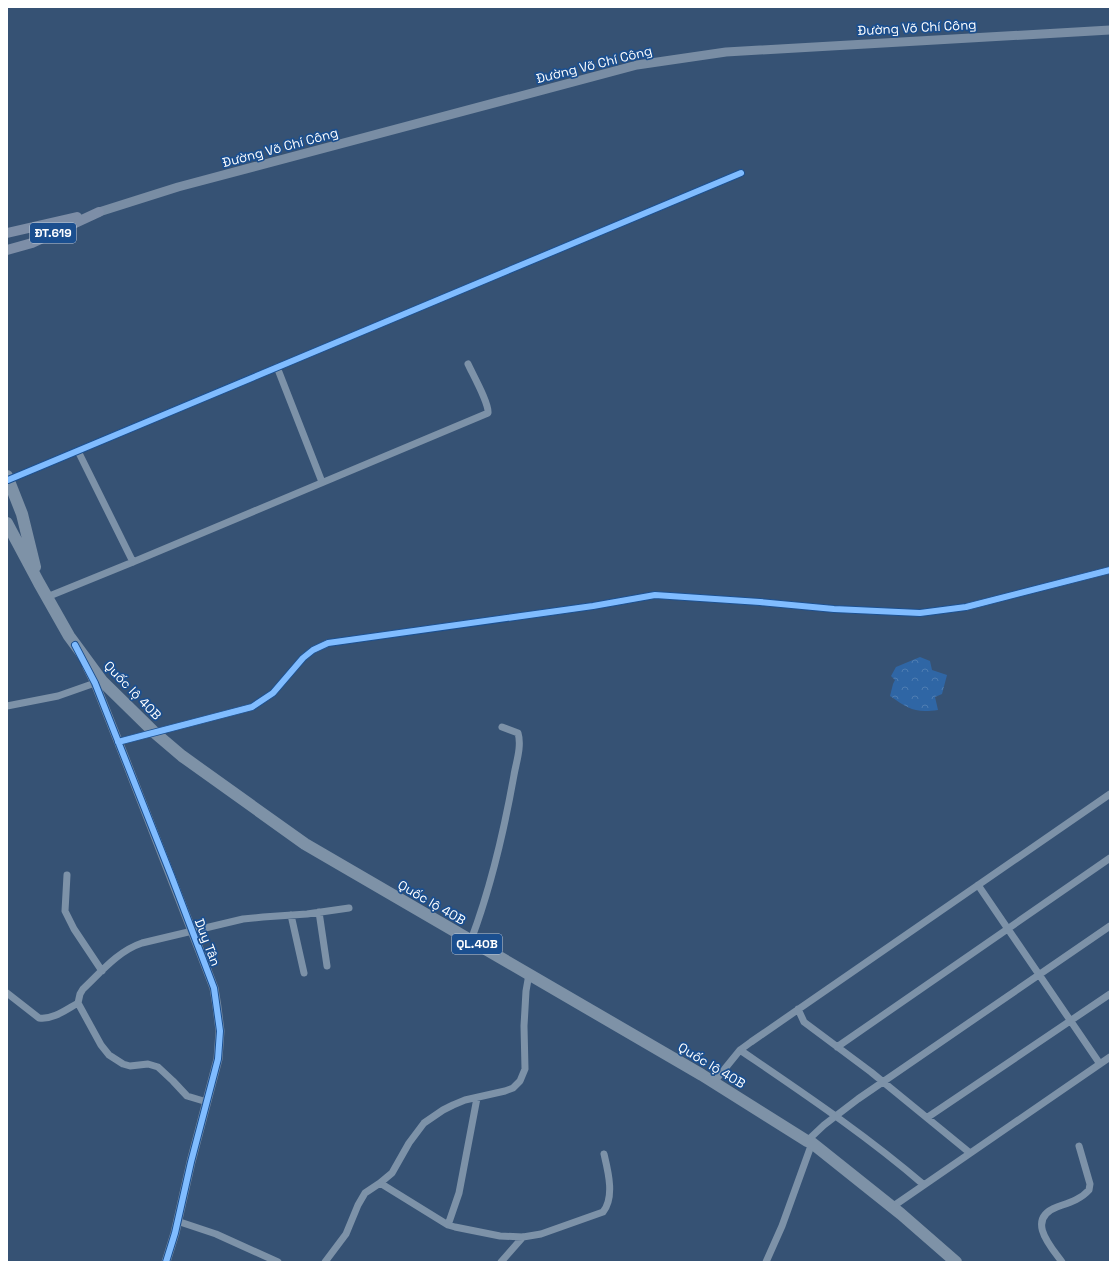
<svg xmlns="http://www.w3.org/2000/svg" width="1117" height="1269" viewBox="0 0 1117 1269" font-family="'Space Grotesk',sans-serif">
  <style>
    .forest { fill: url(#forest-crowns) }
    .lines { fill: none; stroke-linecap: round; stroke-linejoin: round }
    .street { stroke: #7d92a8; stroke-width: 7 }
    .secondary { stroke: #798da4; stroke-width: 9 }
    .primary { stroke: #7d8ea7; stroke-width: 10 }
    .highway { stroke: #7e92a7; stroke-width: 12 }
    .cycleway-casing { stroke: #1b4f8f; stroke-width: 8 }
    .cycleway { stroke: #80bcff; stroke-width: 6 }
    .labels { text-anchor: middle; stroke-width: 3.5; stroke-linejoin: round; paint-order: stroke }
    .shield { fill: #1b4f8f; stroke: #bbcadd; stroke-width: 1 }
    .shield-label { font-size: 12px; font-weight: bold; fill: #fff }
    .street-label { font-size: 13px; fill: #fff; stroke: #1b4f8f }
  </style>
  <defs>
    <pattern id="forest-crowns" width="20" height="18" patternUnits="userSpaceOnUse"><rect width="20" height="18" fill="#2f66a5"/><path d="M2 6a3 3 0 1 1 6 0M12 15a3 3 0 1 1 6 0" fill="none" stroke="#4e7db2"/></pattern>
  </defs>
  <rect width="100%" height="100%" fill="#365274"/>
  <path class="forest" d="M920,657L930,661L932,670L947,675L942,694L935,697L938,710C914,713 909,709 890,696L893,684L895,680L891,676L896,667Z"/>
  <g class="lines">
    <path class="street" d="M277,367L322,482
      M78,451L133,562
      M8,480L741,173
      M47,597L133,562L488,413C489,403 473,375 468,364
      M7,706L58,696L95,683
      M118,742L252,707L273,693L303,658L313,650L328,643L593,606L655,595L760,602L834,609L920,613L966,607L1110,570
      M67,875L65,911L74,929L102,971
      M978,885L1100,1064
      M319,912L327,966
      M291,915L304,973
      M471,940C491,887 504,831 514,775C516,763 522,746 518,733L502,727
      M7,993L39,1018C53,1020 67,1009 78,1003
      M798,1009L804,1022L871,1072L970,1153
      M837,1047L1110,858
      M740,1050C803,1093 866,1135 924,1185
      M714,1082L740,1050L751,1042L1110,794
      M207,1102L187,1096L173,1081L158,1067L148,1064L130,1066L123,1064L109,1055L101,1045L78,1003L80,994L83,989C101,972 118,951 142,943L243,919L263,917L307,914L349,908
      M928,1117L1110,994
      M807,1141L824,1125L858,1099L1110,926
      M380,1183L448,1225L455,1227L500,1236L523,1237L541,1234L603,1212C615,1197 608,1171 604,1154
      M892,1207L1110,1057
      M177,1221L216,1234L278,1262
      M448,1225L459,1193L477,1098
      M325,1262L346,1234L358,1205L365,1193L380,1183L392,1173L409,1143L424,1123L443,1110L453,1105L465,1100L505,1091L513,1088L520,1081L525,1069L524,1026L526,991L529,974
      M501,1262L523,1237
      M766,1262L782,1226L812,1143
      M1062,1262C1051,1247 1025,1219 1057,1207C1068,1203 1080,1200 1089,1190L1090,1184L1079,1146"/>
    <path class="secondary" d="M99,212L178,187L637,65L726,52L1110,30
      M87,667L95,683L122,751L201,954L214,988L217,1007L220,1031L218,1059L191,1162L175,1233L166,1262"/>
    <path class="primary" d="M7,233L77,217
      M7,250L32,243L99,212"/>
    <path class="highway" d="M7,476L22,514L35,567
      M7,523L39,583L69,636L102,681L155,733L182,756L305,844L702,1075L807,1141L812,1143L901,1214L956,1262"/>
    <defs>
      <path id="cycleway" d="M8,480L741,173
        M75,645L95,683L171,875L214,988L220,1031L218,1059L191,1162L175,1233L166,1262
        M118,742L252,707L273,693L303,658L313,650L328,643L593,606L655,595L760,602L834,609L920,613L966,607L1110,570"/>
    </defs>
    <use href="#cycleway" class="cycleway-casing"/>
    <use href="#cycleway" class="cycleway"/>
  </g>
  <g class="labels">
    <g class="shield">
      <rect x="30" y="223" width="46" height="20" rx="3"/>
      <rect x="452" y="934" width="50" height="20" rx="3"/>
    </g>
    <g class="shield-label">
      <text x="53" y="237">ĐT.619</text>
      <text x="477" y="948">QL.40B</text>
    </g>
    <g class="street-label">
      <text transform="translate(917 27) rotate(-3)" y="5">Đường Võ Chí Công</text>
      <text transform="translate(594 64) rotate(-14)" y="5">Đường Võ Chí Công</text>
      <text transform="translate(280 147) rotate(-15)" y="5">Đường Võ Chí Công</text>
      <text transform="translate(133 690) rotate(46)" y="5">Quốc lộ 40B</text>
      <text transform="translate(432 902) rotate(30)" y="5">Quốc lộ 40B</text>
      <text transform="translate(208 942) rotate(69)" y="5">Duy Tân</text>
      <text transform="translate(712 1065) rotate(31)" y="5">Quốc lộ 40B</text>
    </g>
  </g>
  <rect width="1117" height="1269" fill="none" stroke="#ffffff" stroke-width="16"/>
</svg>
